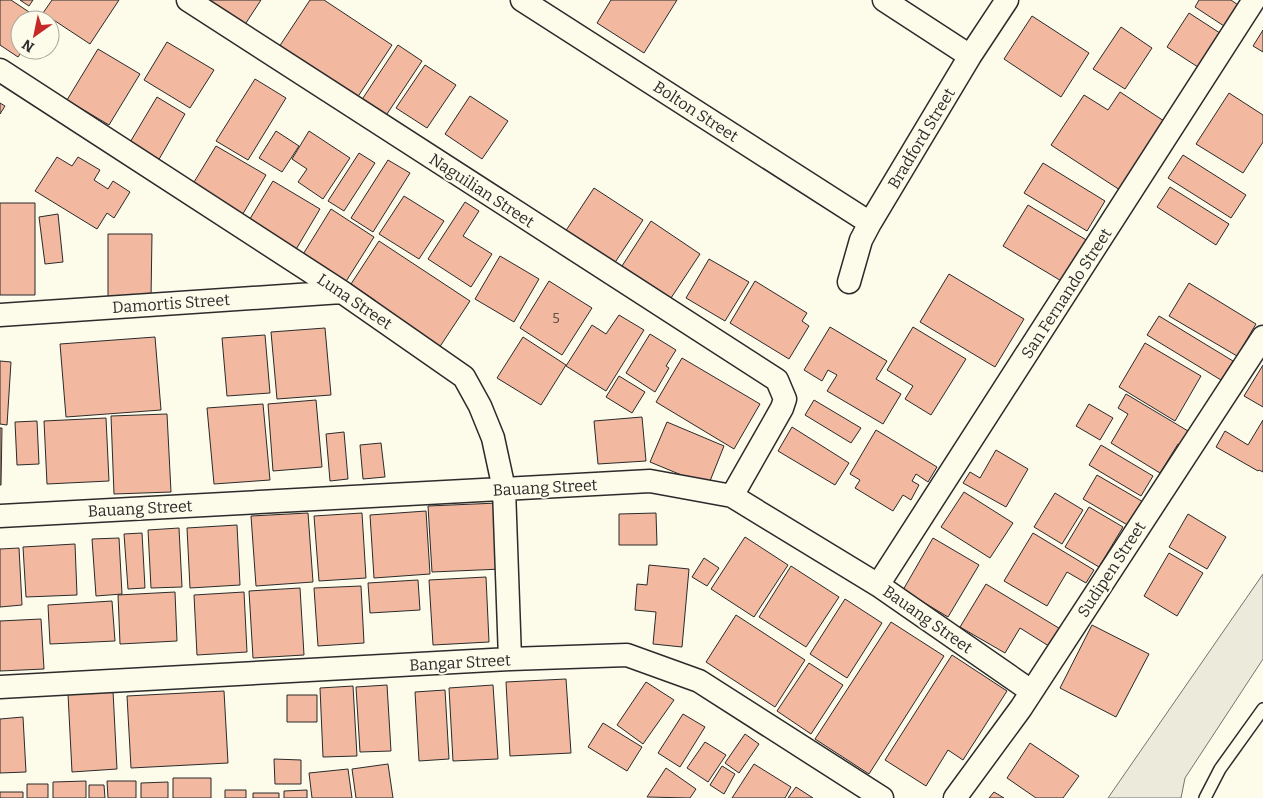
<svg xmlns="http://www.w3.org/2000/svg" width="1263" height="798" viewBox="0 0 1263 798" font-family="Bitter,serif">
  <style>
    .parking { fill: #eceadb; stroke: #74746e }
    .building { fill: #f2b8a0; stroke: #2b2b2b }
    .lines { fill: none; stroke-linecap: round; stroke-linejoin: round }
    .service-casing { stroke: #2b2b2b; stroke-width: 14 }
    .minor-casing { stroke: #2b2b2b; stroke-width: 25 }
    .service { stroke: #fdfbea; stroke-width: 11 }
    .minor { stroke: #fdfbea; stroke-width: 22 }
    .labels { text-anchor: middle; stroke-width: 4; stroke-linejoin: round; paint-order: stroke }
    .number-label { font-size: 14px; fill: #5d4e48 }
    .street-label { font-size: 16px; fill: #2b2b2b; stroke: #fdfbea }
  </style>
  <rect width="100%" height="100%" fill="#fdfbea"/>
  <path class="parking" d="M1263,574V659L1185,778L1181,798H1108Z"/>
  <path class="building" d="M0,0H11L41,20H20V50H23L18,57L0,45Z
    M20,0H33L29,6Z
    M52,0H119L90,44L43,13Z
    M202,0H261L244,26Z
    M310,0H324L392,45L357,98L279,47Z
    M611,0H677L644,53L597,23Z
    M1199,0H1231L1238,5L1224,26L1195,7Z
    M1189,13L1223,35L1201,69L1167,47Z
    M1032,16L1089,53L1061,97L1004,59Z
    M1121,27L1152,48L1125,89L1093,69Z
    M1263,30V52L1253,46Z
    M167,42L214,70L190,108L144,80Z
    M398,45L422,61L385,117L361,101Z
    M98,49L140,74L109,125L67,100Z
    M425,65L456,85L427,128L396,108Z
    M255,79L286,98L248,160L216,141Z
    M1120,92L1164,121L1123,192L1051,145L1084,95L1108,110Z
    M1229,93L1263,115V142L1243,173L1196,144Z
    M470,96L508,121L482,159L445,134Z
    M157,97L185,114L158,161L129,144Z
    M0,103L5,106L0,114Z
    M276,131L299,146L282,172L259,158Z
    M309,131L350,158L323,199L298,182L307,169L292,159Z
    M216,146L266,175L241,217L191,187Z
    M359,153L375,163L344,211L328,201Z
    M1183,155L1246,195L1231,218L1168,178Z
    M57,157L72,166L78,157L100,170L94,180L108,189L113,181L130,192L114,218L107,213L97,229L35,191Z
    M388,160L410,173L373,232L351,218Z
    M1043,163L1105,201L1087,231L1024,193Z
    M273,181L320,209L295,251L248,222Z
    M1170,187L1229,224L1216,245L1157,207Z
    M594,188L643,220L614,264L565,232Z
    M404,196L444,221L419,259L379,234Z
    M465,202L479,211L463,236L492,254L471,287L428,259Z
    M0,203H35V295H0Z
    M1028,205L1088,241L1063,282L1003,246Z
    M331,209L374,237L345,283L302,256Z
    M58,214L63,262L45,264L39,217Z
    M651,221L700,254L671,298L622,266Z
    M108,234H152L151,299L108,298Z
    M379,241L470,301L439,348L373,305L376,301L351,284Z
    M500,256L539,279L514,322L475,299Z
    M709,259L749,282L725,321L686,298Z
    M949,274L1024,319L995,367L920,322Z
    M549,281L592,308L562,355L520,328Z
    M755,281L807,313L802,321L809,326L789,359L730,323Z
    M1189,283L1256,324L1237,356L1169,316Z
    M619,315L644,330L606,391L566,366L592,325L606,334Z
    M1159,316L1233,361L1221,380L1147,335Z
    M830,327L887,361L876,379L901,394L883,424L827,391L837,375L828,370L822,381L804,370Z
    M913,327L966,359L931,415L905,399L913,386L887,370Z
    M325,328L331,395L277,399L271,332Z
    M650,334L676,350L666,366L669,368L655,392L626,373Z
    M265,335L270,393L227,396L222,338Z
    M155,337L161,410L66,417L60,344Z
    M523,337L566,365L541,405L497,378Z
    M1145,343L1201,376L1175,421L1119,387Z
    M682,358L760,404L734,449L656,402Z
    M0,361L11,362L7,425L0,424Z
    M1263,365V407L1244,396Z
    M619,376L645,392L632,413L606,397Z
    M1126,394L1188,431L1180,445L1178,444L1160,473L1111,443L1128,414L1118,408Z
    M316,400L322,467L273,471L268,404Z
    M814,400L861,428L851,443L805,415Z
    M263,404L270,480L214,484L207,408Z
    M1089,404L1113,418L1100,440L1076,426Z
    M167,414L171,492L114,494L111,416Z
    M642,417L646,461L598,464L594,421Z
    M106,418L109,481L47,484L44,421Z
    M1263,420V472L1259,470L1258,471L1216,447L1225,431L1248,445Z
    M37,421L39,464L17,465L15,422Z
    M667,422L724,446L708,486L650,462Z
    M792,427L849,463L835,485L778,451Z
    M0,428H2L1,485H0Z
    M876,430L937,467L928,482L916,474L912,481L919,485L911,500L903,495L893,511L855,488L860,480L850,474Z
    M344,432L348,479L330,481L326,434Z
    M381,443L385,477L363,479L360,445Z
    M1101,445L1153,476L1141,496L1089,465Z
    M996,450L1028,469L1006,507L963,483L970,472L980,478Z
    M1097,475L1145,503L1131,527L1083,499Z
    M964,492L1013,523L990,558L941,527Z
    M1055,493L1083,510L1062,544L1034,527Z
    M498,503L502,569L432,572L428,506Z
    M1089,507L1123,527L1099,567L1065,547Z
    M426,511L430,574L374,578L370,515Z
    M308,513L313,582L256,586L251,516Z
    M362,513L366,578L319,581L314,516Z
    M656,513L657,545H619V514Z
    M1188,514L1226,537L1207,569L1169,547Z
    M237,525L240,585L190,588L187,528Z
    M179,528L182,587L151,588L148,530Z
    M142,533L145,588L128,589L124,534Z
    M1033,533L1094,570L1086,583L1067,572L1047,606L1004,581Z
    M745,537L788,565L754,617L711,589Z
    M119,538L122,594L96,596L92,539Z
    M933,538L979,565L948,617L903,590Z
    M75,544L77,595L26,597L23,547Z
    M19,548L22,605L0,607V549Z
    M1169,553L1203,573L1177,616L1144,596Z
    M704,558L719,568L707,586L692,577Z
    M649,565L689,569L682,647L653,644L656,612L635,610L637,584L647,585Z
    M791,566L839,597L806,647L759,617Z
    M486,577L489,642L433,645L429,580Z
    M418,580L420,610L370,613L368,583Z
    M986,584L1062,630L1052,648L1020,628L1005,653L960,627Z
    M361,586L364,643L318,646L314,588Z
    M300,588L304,655L253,658L249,591Z
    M175,592L177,641L120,644L118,595Z
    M244,592L247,652L197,655L194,595Z
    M845,599L882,623L847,678L810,654Z
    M112,601L115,641L50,644L48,605Z
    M736,615L805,660L775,707L706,662Z
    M41,619L44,669L0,671V621Z
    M891,622L944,656L869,774L815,739Z
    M1092,625L1149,654L1116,717L1060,688Z
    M952,655L1007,691L963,760L948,750L926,786L885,760Z
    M809,663L843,685L811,734L777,711Z
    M566,679L571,753L510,756L506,682Z
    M646,682L674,700L643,744L617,725Z
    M387,685L391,751L360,752L356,687Z
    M493,685L498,759L453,761L449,688Z
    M353,686L357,756L323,757L320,688Z
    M445,690L449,759L419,761L415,692Z
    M113,691L117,769L72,772L68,694Z
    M224,691L228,763L131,768L127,696Z
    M287,695H317V722H287Z
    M683,714L705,727L680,767L658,753Z
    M23,717L26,772L0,773V719Z
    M603,723L642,747L627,771L588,747Z
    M745,734L759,744L739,773L725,763Z
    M705,742L726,755L708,782L687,768Z
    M1030,743L1079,776L1063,798H1036L1007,778Z
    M274,759L301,760V784H275Z
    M388,764L393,798H356L352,769Z
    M754,764L791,787L785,798H732Z
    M722,766L735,774L724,794L710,785Z
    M666,768L696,789L690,798L647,797Z
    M348,769L352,798H312L309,773Z
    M173,778H211V798H173Z
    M86,781V798H53V782Z
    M107,781H136V798H108Z
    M168,782V798H141V783Z
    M27,784H48V798H27Z
    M89,785H104L105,798H89Z
    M796,787L813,798H788Z
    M225,790H246V798H225Z
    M307,790V798H284V791Z
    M0,792H23V798H0Z
    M994,792L1004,798H989Z
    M253,793H279V798H253Z"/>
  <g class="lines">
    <defs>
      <path id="service" d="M1205,798L1220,769L1263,709"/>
      <path id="minor" d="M188,0L777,380L785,399L782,408L732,496
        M522,0L870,223
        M884,0L970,56
        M0,70L342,292L464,377L480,406L493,438L504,489L510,659
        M849,282L861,240L870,223L970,56L1007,0
        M0,315L342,292
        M0,516L650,481L732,496L878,585L1031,691
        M878,585L1254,0
        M0,687L510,659L627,655L699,681L882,798
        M955,798L1021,708L1263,337"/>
    </defs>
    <use href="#service" class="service-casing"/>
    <use href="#minor" class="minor-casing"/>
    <use href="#service" class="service"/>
    <use href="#minor" class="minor"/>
  </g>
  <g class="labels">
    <g class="number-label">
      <text x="556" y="323">5</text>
    </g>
    <g class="street-label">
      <text transform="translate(696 111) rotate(33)" y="6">Bolton Street</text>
      <text transform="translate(921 138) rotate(-59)" y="6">Bradford Street</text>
      <text transform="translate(482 190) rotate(33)" y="6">Naguilian Street</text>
      <text transform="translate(1066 293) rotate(-57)" y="6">San Fernando Street</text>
      <text transform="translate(355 301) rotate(34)" y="6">Luna Street</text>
      <text transform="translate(171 303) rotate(-4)" y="6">Damortis Street</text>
      <text transform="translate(545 487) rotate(-3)" y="6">Bauang Street</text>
      <text transform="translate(140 508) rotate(-3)" y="6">Bauang Street</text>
      <text transform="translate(1111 569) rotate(-57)" y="6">Sudipen Street</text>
      <text transform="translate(928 619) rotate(35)" y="6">Bauang Street</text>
      <text transform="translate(460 662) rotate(-3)" y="6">Bangar Street</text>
    </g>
  </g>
  <g transform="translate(35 35) rotate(213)"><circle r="24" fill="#fdfbea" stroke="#a9a89e"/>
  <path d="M0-4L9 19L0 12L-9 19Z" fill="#c62828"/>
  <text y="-8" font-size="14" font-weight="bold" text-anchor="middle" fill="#2b2b2b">N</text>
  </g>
</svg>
